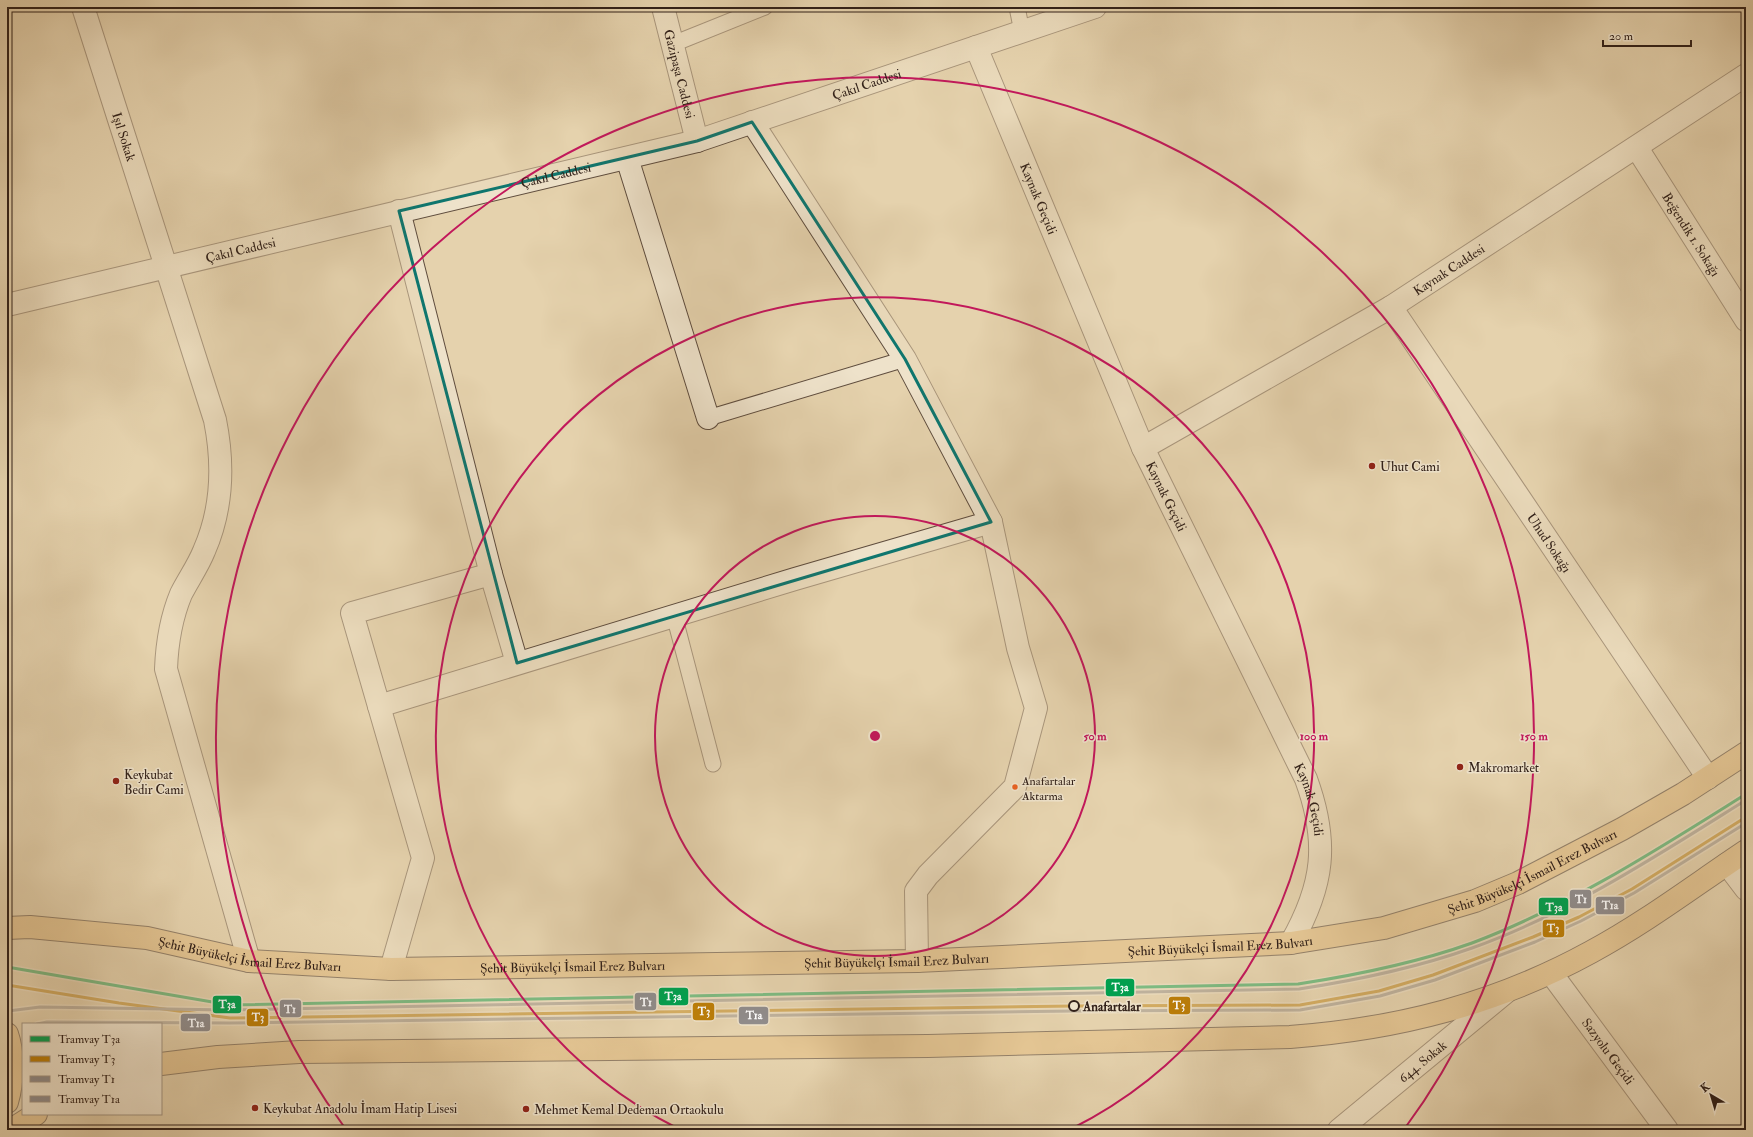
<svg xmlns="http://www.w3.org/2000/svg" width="1753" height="1137" viewBox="0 0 1753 1137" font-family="'IM FELL Double Pica',serif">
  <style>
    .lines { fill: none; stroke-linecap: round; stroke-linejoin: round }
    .service-casing { stroke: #5f4d3e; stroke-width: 17 }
    .minor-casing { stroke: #5f4d3e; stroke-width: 24 }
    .primary-casing { stroke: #322119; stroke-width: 24 }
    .service { stroke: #eee2ca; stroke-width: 15 }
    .minor { stroke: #eee2ca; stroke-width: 22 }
    .primary { stroke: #e2b976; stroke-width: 22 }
    .tram-1-casing { stroke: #eee2ca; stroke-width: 6 }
    .tram-2-casing { stroke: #eee2ca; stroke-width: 6 }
    .tram-3-casing { stroke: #eee2ca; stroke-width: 6 }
    .tram-4-casing { stroke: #eee2ca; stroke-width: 6 }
    .tram-1 { stroke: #029f4e; stroke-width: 3 }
    .tram-2 { stroke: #bc7e08; stroke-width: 3 }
    .tram-3 { stroke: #908c8b; stroke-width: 3 }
    .tram-4 { stroke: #908c8b; stroke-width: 3 }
    .marked { fill: none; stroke: #0f766e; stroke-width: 3; stroke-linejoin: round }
    .ring { fill: none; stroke: #c2185b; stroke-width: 2 }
    .poi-dot { fill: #8f2418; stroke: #eee2ca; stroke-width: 1.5 }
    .bus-dot { fill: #e86222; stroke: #eee2ca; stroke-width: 1.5 }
    .stop-dot { fill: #eee2ca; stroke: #322119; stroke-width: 2 }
    .labels { text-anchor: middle; stroke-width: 3; stroke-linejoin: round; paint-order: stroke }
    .bus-label { font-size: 12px; fill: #322119; stroke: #eee2ca; text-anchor: start }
    .street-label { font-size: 13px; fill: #322119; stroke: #eee2ca }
    .poi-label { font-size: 13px; fill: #322119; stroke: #eee2ca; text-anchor: start }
    .stop-label { font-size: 13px; font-weight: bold; fill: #322119; stroke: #eee2ca; text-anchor: start }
    .centre { fill: #c2185b; stroke: #eee2ca; stroke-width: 2 }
    .ring-label { font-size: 12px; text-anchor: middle; font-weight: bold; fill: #c2185b; stroke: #eee2ca; stroke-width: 3; stroke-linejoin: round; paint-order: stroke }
    .line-badge { stroke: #eee2ca; stroke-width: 1.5 }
    .badge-label { font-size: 11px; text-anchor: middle; font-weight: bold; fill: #fff }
  </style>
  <rect width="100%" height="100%" fill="#e5d2ad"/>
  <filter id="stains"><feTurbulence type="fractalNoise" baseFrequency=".005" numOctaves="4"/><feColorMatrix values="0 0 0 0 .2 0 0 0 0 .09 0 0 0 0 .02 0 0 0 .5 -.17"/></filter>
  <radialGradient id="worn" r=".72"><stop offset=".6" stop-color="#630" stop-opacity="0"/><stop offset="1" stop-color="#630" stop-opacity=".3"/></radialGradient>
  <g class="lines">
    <defs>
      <path id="service" d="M1017,7L1022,32
        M673,44L765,7
        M708,418L905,359
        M674,615L713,764"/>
      <g id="minor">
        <path id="s1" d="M83,7L215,420C224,465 223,508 204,551C198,566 188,580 181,594C171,618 167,643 166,669L249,961"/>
        <path id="s2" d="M663,7L697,141"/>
        <path id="s3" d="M976,47L1143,448L1306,779C1329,842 1324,885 1291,943"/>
        <path d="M752,122L905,359L991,522L1018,648L1036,708L1015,787L928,875L916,891L917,961"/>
        <path id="s4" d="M1637,148L1746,320"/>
        <path d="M627,158L708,418"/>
        <path d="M399,211L491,574L517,663"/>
        <path id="s5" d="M7,305L697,141L1095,7"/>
        <path id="s6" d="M1391,307L1708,778"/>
        <path id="s7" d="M1143,448L1391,307L1746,75"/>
        <path d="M379,706L795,579L991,522"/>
        <path d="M1727,864L1746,889"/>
        <path d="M391,969L423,858L352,613L491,574"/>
        <path id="s8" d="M1551,973L1667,1130"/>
        <path id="s9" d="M1339,1130L1506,992"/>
      </g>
      <g id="primary">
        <path id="s10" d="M7,928L30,927L147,938L249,961L391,969L917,961L1291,943L1384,928L1475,901L1518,883L1622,829L1683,794L1746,753"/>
        <path d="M7,1034C14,1054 13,1082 7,1102"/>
        <path d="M161,1064L218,1057L299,1052L928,1046L1290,1037C1398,1029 1496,1004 1591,952C1645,923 1695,885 1746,851"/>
        <path d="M11,1130L36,1114"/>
      </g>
    </defs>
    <use href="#service" class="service-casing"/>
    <use href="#minor" class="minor-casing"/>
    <use href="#primary" class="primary-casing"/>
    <use href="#service" class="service"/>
    <use href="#minor" class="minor"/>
    <use href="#primary" class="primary"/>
    <defs>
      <path id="tram-1" d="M7,967L230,1005L1298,984C1357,975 1416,963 1472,943C1570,906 1658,849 1746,794"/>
      <path id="tram-2" d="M7,985L119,1003L230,1018L1074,1006L1300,1005L1379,991L1433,975L1533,937L1579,917L1632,889L1746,817"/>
      <path id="tram-3" d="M8,1011L40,1007L230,1010L1299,989C1358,980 1416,968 1472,948C1570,913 1658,855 1746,800"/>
      <path id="tram-4" d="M37,1024L47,1022L230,1023L1074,1011L1300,1010L1380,996L1435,980L1535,942L1581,921L1634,893L1746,823"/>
    </defs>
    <use href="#tram-1" class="tram-1-casing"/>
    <use href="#tram-2" class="tram-2-casing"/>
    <use href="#tram-3" class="tram-3-casing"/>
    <use href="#tram-4" class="tram-4-casing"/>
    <use href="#tram-1" class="tram-1"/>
    <use href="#tram-2" class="tram-2"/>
    <use href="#tram-3" class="tram-3"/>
    <use href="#tram-4" class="tram-4"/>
  </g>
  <path d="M0 0H1753V1137H0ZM752,122L905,359L991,522L517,663L399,211L697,141Z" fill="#e5d2ad" fill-opacity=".55" fill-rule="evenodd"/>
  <path class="marked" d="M752,122L905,359L991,522L517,663L399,211L697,141Z"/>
  <g class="ring">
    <circle cx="875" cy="736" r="220"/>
    <path d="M679 1129A439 439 0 1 1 1071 1129"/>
    <path d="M345 1128A659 659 0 1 1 1405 1128"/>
  </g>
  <g class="poi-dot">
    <circle cx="1372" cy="466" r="4"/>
    <circle cx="1460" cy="767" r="4"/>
    <circle cx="116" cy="781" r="4"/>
    <circle cx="255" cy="1108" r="4"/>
    <circle cx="526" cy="1109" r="4"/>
  </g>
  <circle class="bus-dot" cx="1015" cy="787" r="3.5"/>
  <circle class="stop-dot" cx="1074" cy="1006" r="5"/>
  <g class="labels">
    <g class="bus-label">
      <text x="1022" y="785">Anafartalar<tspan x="1022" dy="15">Aktarma</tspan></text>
    </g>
    <g class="street-label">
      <text dy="5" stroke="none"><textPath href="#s2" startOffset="69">Gazipaşa Caddesi</textPath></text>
      <text dy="5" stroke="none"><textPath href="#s5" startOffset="888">Çakıl Caddesi</textPath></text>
      <text dy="5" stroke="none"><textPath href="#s1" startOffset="136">Işıl Sokak</textPath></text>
      <text dy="5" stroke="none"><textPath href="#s5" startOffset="564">Çakıl Caddesi</textPath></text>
      <text dy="5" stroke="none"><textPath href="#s3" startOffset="164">Kaynak Geçidi</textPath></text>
      <text dy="5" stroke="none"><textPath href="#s4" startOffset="102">Beğendik 1. Sokağı</textPath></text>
      <text dy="5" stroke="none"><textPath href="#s5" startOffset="240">Çakıl Caddesi</textPath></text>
      <text dy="5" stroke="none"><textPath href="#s7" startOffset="354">Kaynak Caddesi</textPath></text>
      <text dy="5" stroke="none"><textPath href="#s3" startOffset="488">Kaynak Geçidi</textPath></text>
      <text dy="5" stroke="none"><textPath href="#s6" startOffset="284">Uhud Sokağı</textPath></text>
      <text dy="5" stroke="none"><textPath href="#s3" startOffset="824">Kaynak Geçidi</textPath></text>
      <text dy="5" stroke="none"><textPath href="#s10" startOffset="1541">Şehit Büyükelçi İsmail Erez Bulvarı</textPath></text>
      <text dy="5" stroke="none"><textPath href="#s10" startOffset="1217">Şehit Büyükelçi İsmail Erez Bulvarı</textPath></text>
      <text dy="5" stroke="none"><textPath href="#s10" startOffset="245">Şehit Büyükelçi İsmail Erez Bulvarı</textPath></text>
      <text dy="5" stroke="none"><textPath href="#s10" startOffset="893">Şehit Büyükelçi İsmail Erez Bulvarı</textPath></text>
      <text dy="5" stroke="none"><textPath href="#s10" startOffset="569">Şehit Büyükelçi İsmail Erez Bulvarı</textPath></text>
      <text dy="5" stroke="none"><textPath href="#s8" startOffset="97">Sazyolu Geçidi</textPath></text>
      <text dy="5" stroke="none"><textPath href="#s9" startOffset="108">644. Sokak</textPath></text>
    </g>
    <g class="poi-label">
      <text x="1380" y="471">Uhut Cami</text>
      <text x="1468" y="772">Makromarket</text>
      <text x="124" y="779">Keykubat<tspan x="124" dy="15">Bedir Cami</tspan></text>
      <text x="263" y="1113">Keykubat Anadolu İmam Hatip Lisesi</text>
      <text x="534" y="1114">Mehmet Kemal Dedeman Ortaokulu</text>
    </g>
    <g class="stop-label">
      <text x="1083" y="1011">Anafartalar</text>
    </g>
  </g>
  <circle cx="875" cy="736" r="6" class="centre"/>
  <g class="ring-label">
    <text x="1095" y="740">50 m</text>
    <text x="1314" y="740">100 m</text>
    <text x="1534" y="740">150 m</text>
  </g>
  <g class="line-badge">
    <rect x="1569" y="889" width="23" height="20" rx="4" fill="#908c8b"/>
    <rect x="1595" y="896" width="30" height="19" rx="4" fill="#908c8b"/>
    <rect x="1538" y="897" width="31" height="19" rx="4" fill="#029f4e"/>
    <rect x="1542" y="919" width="23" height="19" rx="4" fill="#bc7e08"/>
    <rect x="1105" y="978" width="30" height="19" rx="4" fill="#029f4e"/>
    <rect x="658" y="987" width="31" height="19" rx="4" fill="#029f4e"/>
    <rect x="634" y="992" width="23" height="19" rx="4" fill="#908c8b"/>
    <rect x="212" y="995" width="30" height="19" rx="4" fill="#029f4e"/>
    <rect x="1168" y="996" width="23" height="19" rx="4" fill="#bc7e08"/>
    <rect x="279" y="999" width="23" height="19" rx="4" fill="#908c8b"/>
    <rect x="692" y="1002" width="23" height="19" rx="4" fill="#bc7e08"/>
    <rect x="738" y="1006" width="31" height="19" rx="4" fill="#908c8b"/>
    <rect x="246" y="1008" width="23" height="19" rx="4" fill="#bc7e08"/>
    <rect x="180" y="1013" width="31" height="19" rx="4" fill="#908c8b"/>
  </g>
  <g class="badge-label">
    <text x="1581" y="903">T1</text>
    <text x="1610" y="909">T1a</text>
    <text x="1554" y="911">T3a</text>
    <text x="1553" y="932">T3</text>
    <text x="1120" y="991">T3a</text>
    <text x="673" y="1000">T3a</text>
    <text x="646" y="1006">T1</text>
    <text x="227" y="1008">T3a</text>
    <text x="1179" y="1009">T3</text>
    <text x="290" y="1013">T1</text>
    <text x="704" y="1015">T3</text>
    <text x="754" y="1019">T1a</text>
    <text x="258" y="1021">T3</text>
    <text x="196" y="1027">T1a</text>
  </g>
  <rect width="1753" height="1137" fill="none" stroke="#e5d2ad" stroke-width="24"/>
  <rect x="8" y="8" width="1737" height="1121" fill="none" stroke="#322119" stroke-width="2"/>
  <rect x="12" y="12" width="1729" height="1113" fill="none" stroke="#322119"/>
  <rect x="22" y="1023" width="140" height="92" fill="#eee2ca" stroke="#a39583"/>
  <rect x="30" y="1036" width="20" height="6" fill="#029f4e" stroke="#a39583"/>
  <text x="58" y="1043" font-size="12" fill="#322119">Tramvay T3a</text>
  <rect x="30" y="1056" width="20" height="6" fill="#bc7e08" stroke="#a39583"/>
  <text x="58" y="1063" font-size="12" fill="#322119">Tramvay T3</text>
  <rect x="30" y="1076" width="20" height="6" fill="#908c8b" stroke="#a39583"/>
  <text x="58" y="1083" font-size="12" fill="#322119">Tramvay T1</text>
  <rect x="30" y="1096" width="20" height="6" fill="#908c8b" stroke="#a39583"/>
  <text x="58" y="1103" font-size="12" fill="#322119">Tramvay T1a</text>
  <g transform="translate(1711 1095) rotate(322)" stroke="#eee2ca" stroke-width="3" paint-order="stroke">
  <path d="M0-3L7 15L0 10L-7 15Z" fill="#322119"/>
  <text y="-6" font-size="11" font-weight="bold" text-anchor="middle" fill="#322119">K</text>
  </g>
  <path d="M1603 40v6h88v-6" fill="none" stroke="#322119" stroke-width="2"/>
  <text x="1609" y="40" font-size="12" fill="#322119" stroke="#eee2ca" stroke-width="3" paint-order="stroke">20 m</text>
  <rect width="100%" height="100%" filter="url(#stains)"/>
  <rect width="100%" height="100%" fill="url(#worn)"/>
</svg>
